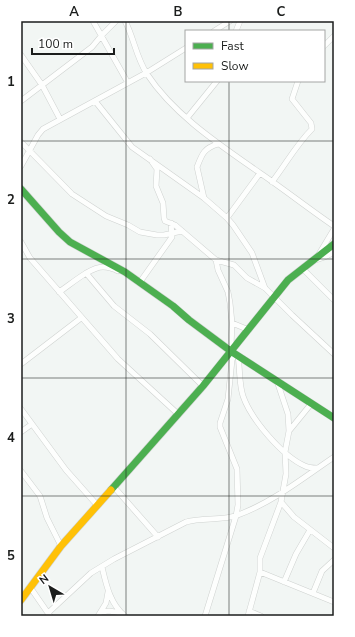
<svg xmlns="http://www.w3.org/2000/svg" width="355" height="637" viewBox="0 0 355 637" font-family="'Nunito Sans',sans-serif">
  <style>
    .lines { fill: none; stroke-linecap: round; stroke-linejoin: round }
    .street-casing { stroke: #cfd2d0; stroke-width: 6 }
    .fast-casing { stroke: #cfd2d0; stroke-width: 8 }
    .slow-casing { stroke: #cfd2d0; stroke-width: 8 }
    .street { stroke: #fdfefd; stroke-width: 5 }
    .fast { stroke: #4caf50; stroke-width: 7 }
    .slow { stroke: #ffc107; stroke-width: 7 }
    .grid { fill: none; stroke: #1b1d1c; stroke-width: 1; stroke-opacity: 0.55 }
    .neatline { fill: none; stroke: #1b1d1c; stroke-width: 1.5 }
    .grid-label { font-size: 13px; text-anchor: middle; font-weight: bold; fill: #1b1d1c }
  </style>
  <rect width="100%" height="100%" fill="#f2f6f4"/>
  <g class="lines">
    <defs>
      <path id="street" d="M93,21L128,83
        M125,21C134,38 136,57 147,74C174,115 220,145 260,173C285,190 309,209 334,226
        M214,31L230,21
        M236,31L240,21
        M324,46L334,36
        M21,55L42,85L60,119
        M21,101L92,47L102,35L116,21
        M95,101L132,147L204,198L227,218L233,225L252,253L265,288
        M187,118L217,81
        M21,142L72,194L106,216L128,225L140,232L157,235H164L182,231
        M150,159L157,169L156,186L163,203L164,218L165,221L175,225L216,260L234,265L247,278L265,288L292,315L334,354
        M21,166L38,135L43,129L146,73L186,48
        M272,182C286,164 296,145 312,129L311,123L292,99L298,81
        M204,198L197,167C202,154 204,148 218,144
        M227,218L260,173
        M21,242L30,258L118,359L178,414
        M319,254L334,229
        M216,260L218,270L228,292L230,303L232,323L231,346L233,350
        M316,260L325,257L334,252
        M302,268L334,300
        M86,273L114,306L150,334L203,386
        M140,282L172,237L171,223
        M59,292C70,285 90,267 103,267C108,267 114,269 118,271
        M232,323L249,330
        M238,356C240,368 239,384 243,396C251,419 282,456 305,466C309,468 313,468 317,468
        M21,364L81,318
        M21,409L66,470L97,505
        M289,431L311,404
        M21,432L32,424
        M21,471L40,496L47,518L61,546
        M114,487L158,537
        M281,502L294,517L334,548
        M102,567C106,584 110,604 125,616
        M260,572L334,602
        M284,582L296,554L310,530
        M30,587L50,616
        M313,593L322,571L334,560
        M249,611L261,616
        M101,612L109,611L121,613
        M48,613L91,573L114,559L186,522C202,517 223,521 238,515C273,502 303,478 334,457
        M98,616L106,603L108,592
        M205,616L236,516L238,505L237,469L220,427V423L228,399L232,360L235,354
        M248,616L260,572V558L281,502L286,474L285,452L289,431L288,414L277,381"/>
      <path id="fast" d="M21,189L59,232L70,242L125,272L173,306L189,320L232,352L334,418
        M111,490L203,386L288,280L334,244"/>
      <path id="slow" d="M21,600L61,546L111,490"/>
    </defs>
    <use href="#street" class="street-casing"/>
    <use href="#fast" class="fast-casing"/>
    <use href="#slow" class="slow-casing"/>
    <use href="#street" class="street"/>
    <use href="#fast" class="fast"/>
    <use href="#slow" class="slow"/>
  </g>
  <path class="grid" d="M126,21V616M229,21V31M229,81V616M21,141H334M21,259H334M21,378H334M21,496H334"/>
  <rect width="355" height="637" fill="none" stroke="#ffffff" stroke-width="44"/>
  <rect x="185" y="30" width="140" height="52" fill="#ffffff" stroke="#a4a5a4"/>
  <rect x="193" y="43" width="20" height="6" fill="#4caf50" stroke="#a4a5a4"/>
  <text x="221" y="50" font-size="12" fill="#1b1d1c">Fast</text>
  <rect x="193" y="63" width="20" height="6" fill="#ffc107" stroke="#a4a5a4"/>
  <text x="221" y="70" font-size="12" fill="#1b1d1c">Slow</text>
  <g transform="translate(50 587) rotate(322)" stroke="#ffffff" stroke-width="3" paint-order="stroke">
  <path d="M0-3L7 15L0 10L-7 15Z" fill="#1b1d1c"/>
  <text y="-6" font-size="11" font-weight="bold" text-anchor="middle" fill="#1b1d1c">N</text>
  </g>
  <path d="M32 48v6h82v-6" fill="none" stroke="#1b1d1c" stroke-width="2"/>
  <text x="38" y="48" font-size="12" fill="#1b1d1c" stroke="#ffffff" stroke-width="3" paint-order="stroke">100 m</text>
  <rect x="22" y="22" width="311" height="593" class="neatline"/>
  <g class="grid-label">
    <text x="74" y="16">A</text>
    <text x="178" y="16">B</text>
    <text x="281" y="16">C</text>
    <text x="11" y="86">1</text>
    <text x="11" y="204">2</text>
    <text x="11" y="323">3</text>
    <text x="11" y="442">4</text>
    <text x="11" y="560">5</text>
  </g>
</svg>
